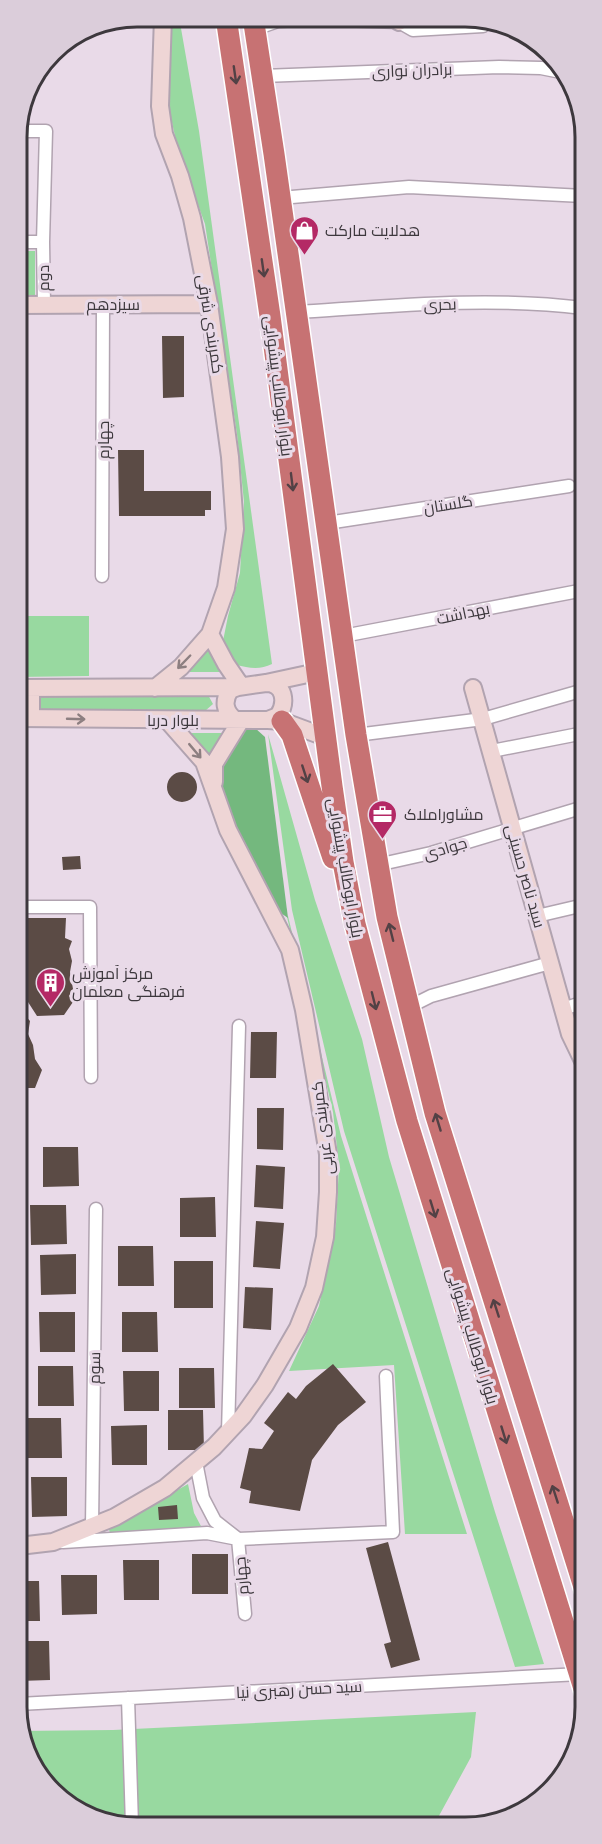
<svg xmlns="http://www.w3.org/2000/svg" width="602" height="1844" viewBox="0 0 602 1844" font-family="Roboto,Cairo,sans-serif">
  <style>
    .green { fill: #98d9a0 }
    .forest { fill: #74b87e }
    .building { fill: #5b4b45 }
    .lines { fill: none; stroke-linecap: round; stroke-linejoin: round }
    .street-casing { stroke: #b1a3b0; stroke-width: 15 }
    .secondary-casing { stroke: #b1a3b0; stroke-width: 20 }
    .highway-casing { stroke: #fff; stroke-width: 24 }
    .street { stroke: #fff; stroke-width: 12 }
    .secondary { stroke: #eed5d5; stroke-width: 16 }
    .highway { stroke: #c77273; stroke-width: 21 }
    .oneway { stroke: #524145 }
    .oneway2 { stroke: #8d7f81 }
    .labels { text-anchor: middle; stroke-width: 6; stroke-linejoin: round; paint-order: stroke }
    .street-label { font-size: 16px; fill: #3d383d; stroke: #e9dae8 }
    .poi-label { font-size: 16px; fill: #3d383d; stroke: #e9dae8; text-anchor: start }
    .rim { fill: none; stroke: #3d383d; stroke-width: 3 }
  </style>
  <rect width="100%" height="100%" fill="#e9dae8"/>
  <path class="green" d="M172,17H179L199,131L272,664C260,670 249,668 236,665L223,641L228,616L240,573L244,502L237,434L205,224L178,150L170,113L169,71Z
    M17,251H35V304H17Z
    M17,538H22L23,616H89V676L17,677Z
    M208,648L220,672H188Z
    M207,693L213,704L205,711L37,712V695Z
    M188,733H222L209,758Z
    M268,734L315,900L362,1039L389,1157L495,1512L544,1664L515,1667L344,1131L292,910Z
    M288,916L341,1136L467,1534H405L394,1365L289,1371L319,1306L336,1224L339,1165L333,1112L287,917Z
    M188,1484L194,1513L202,1528L110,1534L109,1529Z
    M476,1712L471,1757L434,1825H113L51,1792L19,1731L113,1730Z"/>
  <path class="forest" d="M242,728H255L265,737L288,918L275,909L234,829L221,790L219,765Z"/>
  <path class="building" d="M162,336H184V397L163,398Z
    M118,450H144V491H211V510H205V516H119Z
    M167 787a15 15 0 1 1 30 0a15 15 0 1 1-30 0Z
    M80,856L81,869L63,870L62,857Z
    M20,918H66L65,938L72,941L69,949L72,961L70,972L73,989L69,996L73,1002L64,1015L37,1016L28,1002L20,1003L21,1011L30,1021L28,1034L33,1045L35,1059L42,1070L35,1088H18V994L28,993V931H20Z
    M251,1032H277L276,1078H250Z
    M257,1108H284L283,1150L257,1149Z
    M43,1147H78L79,1186L43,1187Z
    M256,1165L285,1167L283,1209L254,1207Z
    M215,1197L216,1237H180V1198Z
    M30,1205H66L67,1244L31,1245Z
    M256,1221L284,1223L280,1269L253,1267Z
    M118,1246H153L154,1286H118Z
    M76,1254V1294L41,1295L40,1255Z
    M174,1261H213V1308H174Z
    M245,1287L273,1288L271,1330L243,1328Z
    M39,1312H75V1352H40Z
    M122,1312H157L158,1352H122Z
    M333,1364L366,1402L338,1425L312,1460L300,1511L249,1503L251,1491L240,1488L249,1448L262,1449L274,1431L264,1423L288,1392L296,1399L306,1386Z
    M38,1366H73L74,1406H38Z
    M179,1368H214L215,1408H179Z
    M123,1371H159V1411H124Z
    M168,1410H203L204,1450H168Z
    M26,1418H61L62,1458H26Z
    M147,1425V1465H112L111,1426Z
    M31,1477H67V1516L32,1517Z
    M177,1505L178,1519L159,1520L158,1507Z
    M388,1542L420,1660L391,1668L384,1644L391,1642L366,1548Z
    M192,1554H228V1594H192Z
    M123,1560H159V1600H124Z
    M61,1575H97V1614L62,1615Z
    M19,1581H39L40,1621H19Z
    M19,1641H49L50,1680L19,1681Z"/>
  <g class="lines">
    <defs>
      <path id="street" d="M255,29L278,21L314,19L399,22L413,30L483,26
        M263,76L499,67L541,68L561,72
        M17,131H46L43,242
        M280,198L409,187L583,196
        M17,242H43L44,304
        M297,312C391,306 489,296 583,308
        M327,523L569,486
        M102,576L103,304
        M343,636L584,590
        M356,735L483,719L584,690
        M492,751L584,733
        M377,865L431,853L584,807
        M18,907H90L91,1077
        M537,916L584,905
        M409,1007L431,996L550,963
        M563,1009L584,1002
        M228,1433L239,1026
        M196,1462L203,1498L215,1521L238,1539L245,1614
        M92,1526L96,1209
        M63,1542L207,1533L238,1539L393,1532L386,1376
        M128,1698L132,1825
        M19,1704L580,1674"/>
      <path id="secondary" d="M399,22L400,18
        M17,305L209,304
        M210,634L226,664L241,686
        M266,683C285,683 287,703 278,716L268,720
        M17,688L238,687L266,683L317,672
        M155,688L181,667L210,634L226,588L235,529L230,457L209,304L192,218L180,176L164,134L160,106L163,17
        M473,688L570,1034L584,1063
        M18,718L268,720L282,721L325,737
        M31,718V688
        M235,720C224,711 223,701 230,690L238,687
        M214,782V764L241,720
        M19,1546L53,1542L115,1517L165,1488L214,1447L243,1416L265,1385L298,1328L314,1288L325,1237L328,1192V1154L304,1010L290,950L228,830L204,762L167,720"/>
      <path id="highway" d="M226,17L270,316L332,786L343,862L355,924L407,1121L585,1692
        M253,17L274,154L356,735L387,917L435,1113L585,1590
        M282,721L292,735L333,858"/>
    </defs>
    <use href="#street" class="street-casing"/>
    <use href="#secondary" class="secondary-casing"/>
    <use href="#highway" class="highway-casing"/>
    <use href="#street" class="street"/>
    <use href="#secondary" class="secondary"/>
    <use href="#highway" class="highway"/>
  </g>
  <defs><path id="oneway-shaft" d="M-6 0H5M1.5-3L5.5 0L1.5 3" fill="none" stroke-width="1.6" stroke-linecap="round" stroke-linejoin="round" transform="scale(1.5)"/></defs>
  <g class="oneway">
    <use href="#oneway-shaft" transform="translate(235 75) rotate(82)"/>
    <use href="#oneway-shaft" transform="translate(263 268) rotate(82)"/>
    <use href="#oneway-shaft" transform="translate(292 482) rotate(83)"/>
    <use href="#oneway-shaft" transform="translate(305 774) rotate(72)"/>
    <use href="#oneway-shaft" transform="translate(391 932) rotate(-104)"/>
    <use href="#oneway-shaft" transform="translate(374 1001) rotate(76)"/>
    <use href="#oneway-shaft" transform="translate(438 1122) rotate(-107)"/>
    <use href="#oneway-shaft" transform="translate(433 1209) rotate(73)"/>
    <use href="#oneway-shaft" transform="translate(496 1308) rotate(-108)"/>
    <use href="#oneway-shaft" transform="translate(504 1435) rotate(73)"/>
    <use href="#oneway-shaft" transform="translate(555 1494) rotate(-108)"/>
  </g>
  <g class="oneway2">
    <use href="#oneway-shaft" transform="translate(184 662) rotate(134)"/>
    <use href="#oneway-shaft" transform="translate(76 719) rotate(2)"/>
    <use href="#oneway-shaft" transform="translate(195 751) rotate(50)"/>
  </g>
  <defs>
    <symbol id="shop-pin" viewBox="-11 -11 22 30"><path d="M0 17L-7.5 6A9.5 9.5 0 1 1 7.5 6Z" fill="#b42965" stroke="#e9dae8"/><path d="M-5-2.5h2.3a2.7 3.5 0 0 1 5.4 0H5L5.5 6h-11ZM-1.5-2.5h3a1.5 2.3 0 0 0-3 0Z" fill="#fff"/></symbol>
    <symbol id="office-pin" viewBox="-11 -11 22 30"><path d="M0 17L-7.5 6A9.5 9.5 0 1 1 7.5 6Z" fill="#b42965" stroke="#e9dae8"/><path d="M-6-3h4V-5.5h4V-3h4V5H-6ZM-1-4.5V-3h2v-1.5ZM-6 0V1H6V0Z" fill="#fff"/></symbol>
    <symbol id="building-pin" viewBox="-11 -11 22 30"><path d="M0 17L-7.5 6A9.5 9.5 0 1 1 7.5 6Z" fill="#b42965" stroke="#e9dae8"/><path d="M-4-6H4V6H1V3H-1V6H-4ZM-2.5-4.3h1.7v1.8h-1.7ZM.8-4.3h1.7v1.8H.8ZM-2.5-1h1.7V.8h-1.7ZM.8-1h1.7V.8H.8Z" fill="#fff"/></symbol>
  </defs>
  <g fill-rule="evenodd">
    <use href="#shop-pin" x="288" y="214" width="33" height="45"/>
    <use href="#office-pin" x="366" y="798" width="33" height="45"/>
    <use href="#building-pin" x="34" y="966" width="33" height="45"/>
  </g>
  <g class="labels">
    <g class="street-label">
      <text transform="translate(412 70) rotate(-2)" y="6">برادران نواری</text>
      <text transform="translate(43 278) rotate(-90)" y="6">دوم</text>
      <text x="113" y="310">سیزدهم</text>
      <text transform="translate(440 304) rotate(-2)" y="6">بحری</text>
      <text transform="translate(211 324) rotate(81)" y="6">کمربندی شرقی</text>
      <text transform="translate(279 386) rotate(83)" y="6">بلوار ابوطالب پیشوایی</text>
      <text transform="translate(103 440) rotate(-90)" y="6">چهارم</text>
      <text transform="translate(448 504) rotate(-9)" y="6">گلستان</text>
      <text transform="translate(463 613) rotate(-12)" y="6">بهداشت</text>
      <text x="173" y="726">بلوار دریا</text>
      <text transform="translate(445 848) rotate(-16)" y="6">جوادی</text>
      <text transform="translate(346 868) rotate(80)" y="6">بلوار ابوطالب پیشوایی</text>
      <text transform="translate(526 876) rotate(74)" y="6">سید ناصر حسینی</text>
      <text transform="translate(322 1128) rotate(-97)" y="6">کمربندی غربی</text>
      <text transform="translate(473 1336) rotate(73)" y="6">بلوار ابوطالب پیشوایی</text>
      <text transform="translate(94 1368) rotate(-89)" y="6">سوم</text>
      <text transform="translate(241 1576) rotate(-95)" y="6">چهارم</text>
      <text transform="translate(299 1689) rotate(-3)" y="6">سید حسن رهبری نیا</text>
    </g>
    <g class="poi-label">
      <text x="325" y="236">هدلایت مارکت</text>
      <text x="404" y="820">مشاوراملاک</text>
      <text x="72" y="979">مرکز آموزش<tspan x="72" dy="18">فرهنگی معلمان</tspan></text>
    </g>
  </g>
  <path d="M0 0H602V1844H0ZM137 27H465A110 110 0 0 1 575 137V1707A110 110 0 0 1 465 1817H137A110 110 0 0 1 27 1707V137A110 110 0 0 1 137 27Z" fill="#dbcdda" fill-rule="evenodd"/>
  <path class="rim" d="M137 27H465A110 110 0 0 1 575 137V1707A110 110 0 0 1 465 1817H137A110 110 0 0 1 27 1707V137A110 110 0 0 1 137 27Z"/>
</svg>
